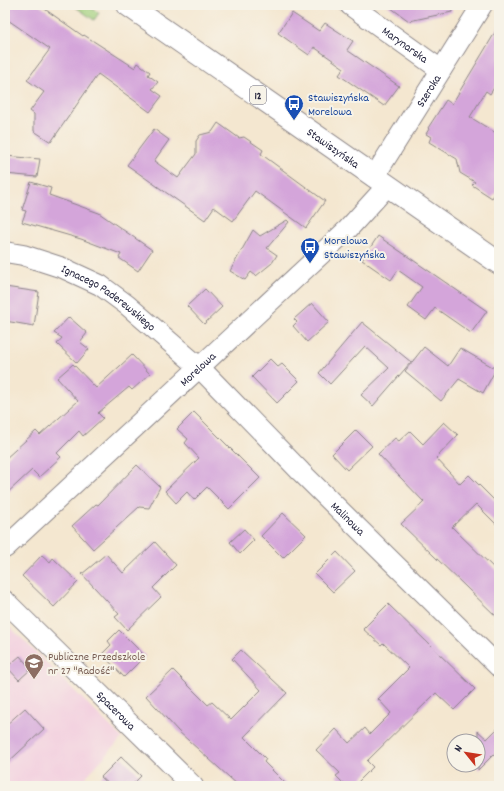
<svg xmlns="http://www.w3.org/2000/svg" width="504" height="791" viewBox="0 0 504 791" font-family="Dekko,sans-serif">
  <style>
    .built { fill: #f3cfdf }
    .green { fill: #a2d07d; stroke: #62795c }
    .building { fill: #d4a5da }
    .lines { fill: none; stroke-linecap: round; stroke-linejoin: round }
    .minor-casing { stroke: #8b8486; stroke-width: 22 }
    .primary-casing { stroke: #8b8486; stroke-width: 24 }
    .minor { stroke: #fff; stroke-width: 20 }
    .primary { stroke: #fff; stroke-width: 22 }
    .labels { text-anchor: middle; stroke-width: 4; stroke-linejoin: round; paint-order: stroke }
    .shield { fill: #f7f3e8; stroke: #62616f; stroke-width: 1 }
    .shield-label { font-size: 11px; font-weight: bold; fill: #22223b }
    .street-label { font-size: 12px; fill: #22223b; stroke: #f7f3e8 }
    .transit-label { font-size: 12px; fill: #164399; stroke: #f7f3e8; text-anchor: start }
    .education-label { font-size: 12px; fill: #785e54; stroke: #f7f3e8; text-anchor: start }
  </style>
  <rect width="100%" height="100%" fill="#f7f3e8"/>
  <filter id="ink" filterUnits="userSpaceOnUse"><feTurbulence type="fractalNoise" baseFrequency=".025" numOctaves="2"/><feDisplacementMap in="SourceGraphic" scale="8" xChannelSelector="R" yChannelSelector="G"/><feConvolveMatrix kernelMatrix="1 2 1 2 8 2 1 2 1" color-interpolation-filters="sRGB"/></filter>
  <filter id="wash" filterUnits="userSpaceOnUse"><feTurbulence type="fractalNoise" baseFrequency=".012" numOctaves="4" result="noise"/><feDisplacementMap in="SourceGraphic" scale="16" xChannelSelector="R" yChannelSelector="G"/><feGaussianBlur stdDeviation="0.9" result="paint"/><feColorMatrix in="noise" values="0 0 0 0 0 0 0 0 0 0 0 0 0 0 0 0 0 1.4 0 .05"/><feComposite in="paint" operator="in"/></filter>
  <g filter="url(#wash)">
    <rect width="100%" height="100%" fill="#f4e7d0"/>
    <path class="built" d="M5,622L122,738L77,786H5Z"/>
    <path class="green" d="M73,5H87L99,13L94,20Z"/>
    <g id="blocks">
      <path class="building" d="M5,5H39L83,36L84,35L135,68L138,63L150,72L148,75L158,82L152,89L162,96L150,112L98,74L51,142L34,131V114L30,111L44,92L27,80L50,49L5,18Z
        M387,5H451L452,12L409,21Z
        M292,13L319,31L325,23L353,41L347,50L399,86L384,106L339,75L344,68L314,47L309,55L278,33Z
        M499,26V80L490,94L486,91L470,117L499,135V188L492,198L472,185L475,182L460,173L457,159L429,142L431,137L426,134L429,129L428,128L446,100L452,104Z
        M218,123L239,138L244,137L263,150L261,154L325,201L306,228L255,191L233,221L214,207L205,220L127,165L154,129L169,140L154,161L178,178L196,154V141L200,135L212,132Z
        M5,156L40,159L37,177L5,174Z
        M31,182L51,188L49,195L99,213L152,250L138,271L119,258L121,254L81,239L22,222L26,211L22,210Z
        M287,220L289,222L267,248L277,255L272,263L256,276L251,272L245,280L230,271L253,230L260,236Z
        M378,236L487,311L471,333L435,308L426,320L408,307L422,287L398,270L391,280L362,260Z
        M5,287L39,292L34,326L5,321Z
        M205,289L222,307L204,324L187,306Z
        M312,303L329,322L307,342L293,326L297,322L294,319Z
        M69,317L87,333L80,342L89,349L77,363L57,344L62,338L54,333Z
        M362,322L411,362L373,406L361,395L389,368L365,346L330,384L319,373Z
        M424,347L448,366L460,348L496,369L483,393L459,379L441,401L405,371Z
        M132,355L150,374L132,390L129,387L98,413L103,418L83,436L79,431L57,453L61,457L39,477L32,470L5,495V459L36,431L40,435L78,401L57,378L73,364L96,388Z
        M270,359L278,367L282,364L299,381L277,403L252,377Z
        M194,412L260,478L229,509L207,487L194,500L187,492L176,503L165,491L199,458L185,443L188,439L177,429Z
        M444,422L458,435L436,458L460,484L469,475L499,505V527L476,504L452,527L499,573V619L401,524L424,502L378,454L395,438L399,441L410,431L423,444Z
        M356,430L372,446L347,470L332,454Z
        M137,465L160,487L149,508L139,507L93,549L72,526L96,504L98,505Z
        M283,513L306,535L283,558L261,536Z
        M244,529L254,540L240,554L230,542Z
        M155,542L176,565L153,588L161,597L127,630L115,617L119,614L82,574L106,554L123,573Z
        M337,552L355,571L333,592L315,574Z
        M42,555L50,562L53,558L78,582L54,607L22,576Z
        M388,604L475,689L454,710L436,693L367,761L373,767L354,786H346L336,776L340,773L316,750L336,729L349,743L365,728L370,734L391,713L378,699L409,668L383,643L381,645L363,629Z
        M119,630L145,656L124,677L102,654L111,645L108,641Z
        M241,650L287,693L244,737L266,759L264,762L288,786H239L178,731L146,696L173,670L208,705L212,702L231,720L261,690L232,659Z
        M20,656L31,669L19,680L7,667Z
        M25,708L44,729L5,765V726Z
        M499,727V749L478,770V731L487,739Z
        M121,757L141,776L131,786H111L101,777Z"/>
    </g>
  </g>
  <g filter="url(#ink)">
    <use href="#blocks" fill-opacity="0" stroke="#8b8486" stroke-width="1"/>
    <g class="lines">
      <defs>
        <g id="minor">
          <path id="s1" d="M350,5L441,70"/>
          <path id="s2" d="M374,177L482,5"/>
          <path id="s3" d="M5,252L23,255L63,268L100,285L127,305L199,367L301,472L499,667"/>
          <path id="s4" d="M5,548L348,229L387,186"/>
          <path id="s5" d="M5,601L193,786"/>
        </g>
        <g id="primary">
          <path id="s6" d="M128,5L499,263"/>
        </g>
      </defs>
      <use href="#minor" class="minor-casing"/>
      <use href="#primary" class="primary-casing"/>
      <use href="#minor" class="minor"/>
      <use href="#primary" class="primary"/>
    </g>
  </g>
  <defs>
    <symbol id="bus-pin" viewBox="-11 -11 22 30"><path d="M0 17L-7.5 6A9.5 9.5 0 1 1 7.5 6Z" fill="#1a4fb4" stroke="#f7f3e8"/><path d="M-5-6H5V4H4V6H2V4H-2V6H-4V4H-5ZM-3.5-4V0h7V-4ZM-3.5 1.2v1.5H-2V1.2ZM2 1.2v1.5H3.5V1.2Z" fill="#fff"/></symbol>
    <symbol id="school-pin" viewBox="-11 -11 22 30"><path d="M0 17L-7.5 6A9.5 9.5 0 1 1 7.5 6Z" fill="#8d6e63" stroke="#f7f3e8"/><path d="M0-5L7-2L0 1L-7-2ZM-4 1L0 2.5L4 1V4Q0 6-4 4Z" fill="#fff"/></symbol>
  </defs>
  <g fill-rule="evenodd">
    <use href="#bus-pin" x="283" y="93" width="22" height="30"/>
    <use href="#bus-pin" x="299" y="236" width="22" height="30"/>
    <use href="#school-pin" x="23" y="652" width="22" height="30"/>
  </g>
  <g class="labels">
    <rect class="shield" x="250" y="86" width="16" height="18" rx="3"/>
    <g class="shield-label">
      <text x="258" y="99">12</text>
    </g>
    <g class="street-label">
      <text dy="4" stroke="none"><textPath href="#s1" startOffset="68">Marynarska</textPath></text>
      <text dy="4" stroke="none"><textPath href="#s2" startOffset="102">Szeroka</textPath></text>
      <text dy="4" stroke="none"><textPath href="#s6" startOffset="250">Stawiszyńska</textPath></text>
      <text dy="4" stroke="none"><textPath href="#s3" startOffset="115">Ignacego Paderewskiego</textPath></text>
      <text dy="4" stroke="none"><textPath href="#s4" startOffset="263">Morelowa</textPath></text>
      <text dy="4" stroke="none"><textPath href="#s3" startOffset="442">Malinowa</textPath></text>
      <text dy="4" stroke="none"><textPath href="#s5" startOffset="156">Spacerowa</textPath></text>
    </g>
    <g class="transit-label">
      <text x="308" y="101">Stawiszyńska<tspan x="308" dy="14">Morelowa</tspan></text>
      <text x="324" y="244">Morelowa<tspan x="324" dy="14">Stawiszyńska</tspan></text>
    </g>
    <g class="education-label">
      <text x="48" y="660">Publiczne Przedszkole<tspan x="48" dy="14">nr 27 "Radość"</tspan></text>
    </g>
  </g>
  <rect width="504" height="791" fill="none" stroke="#f7f3e8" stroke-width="20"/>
  <g transform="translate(466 753) rotate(300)"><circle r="19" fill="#f7f3e8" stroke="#a29fa3"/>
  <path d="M0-3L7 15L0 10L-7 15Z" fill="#c8321e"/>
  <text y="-6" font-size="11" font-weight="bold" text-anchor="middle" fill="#22223b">N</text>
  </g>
</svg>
